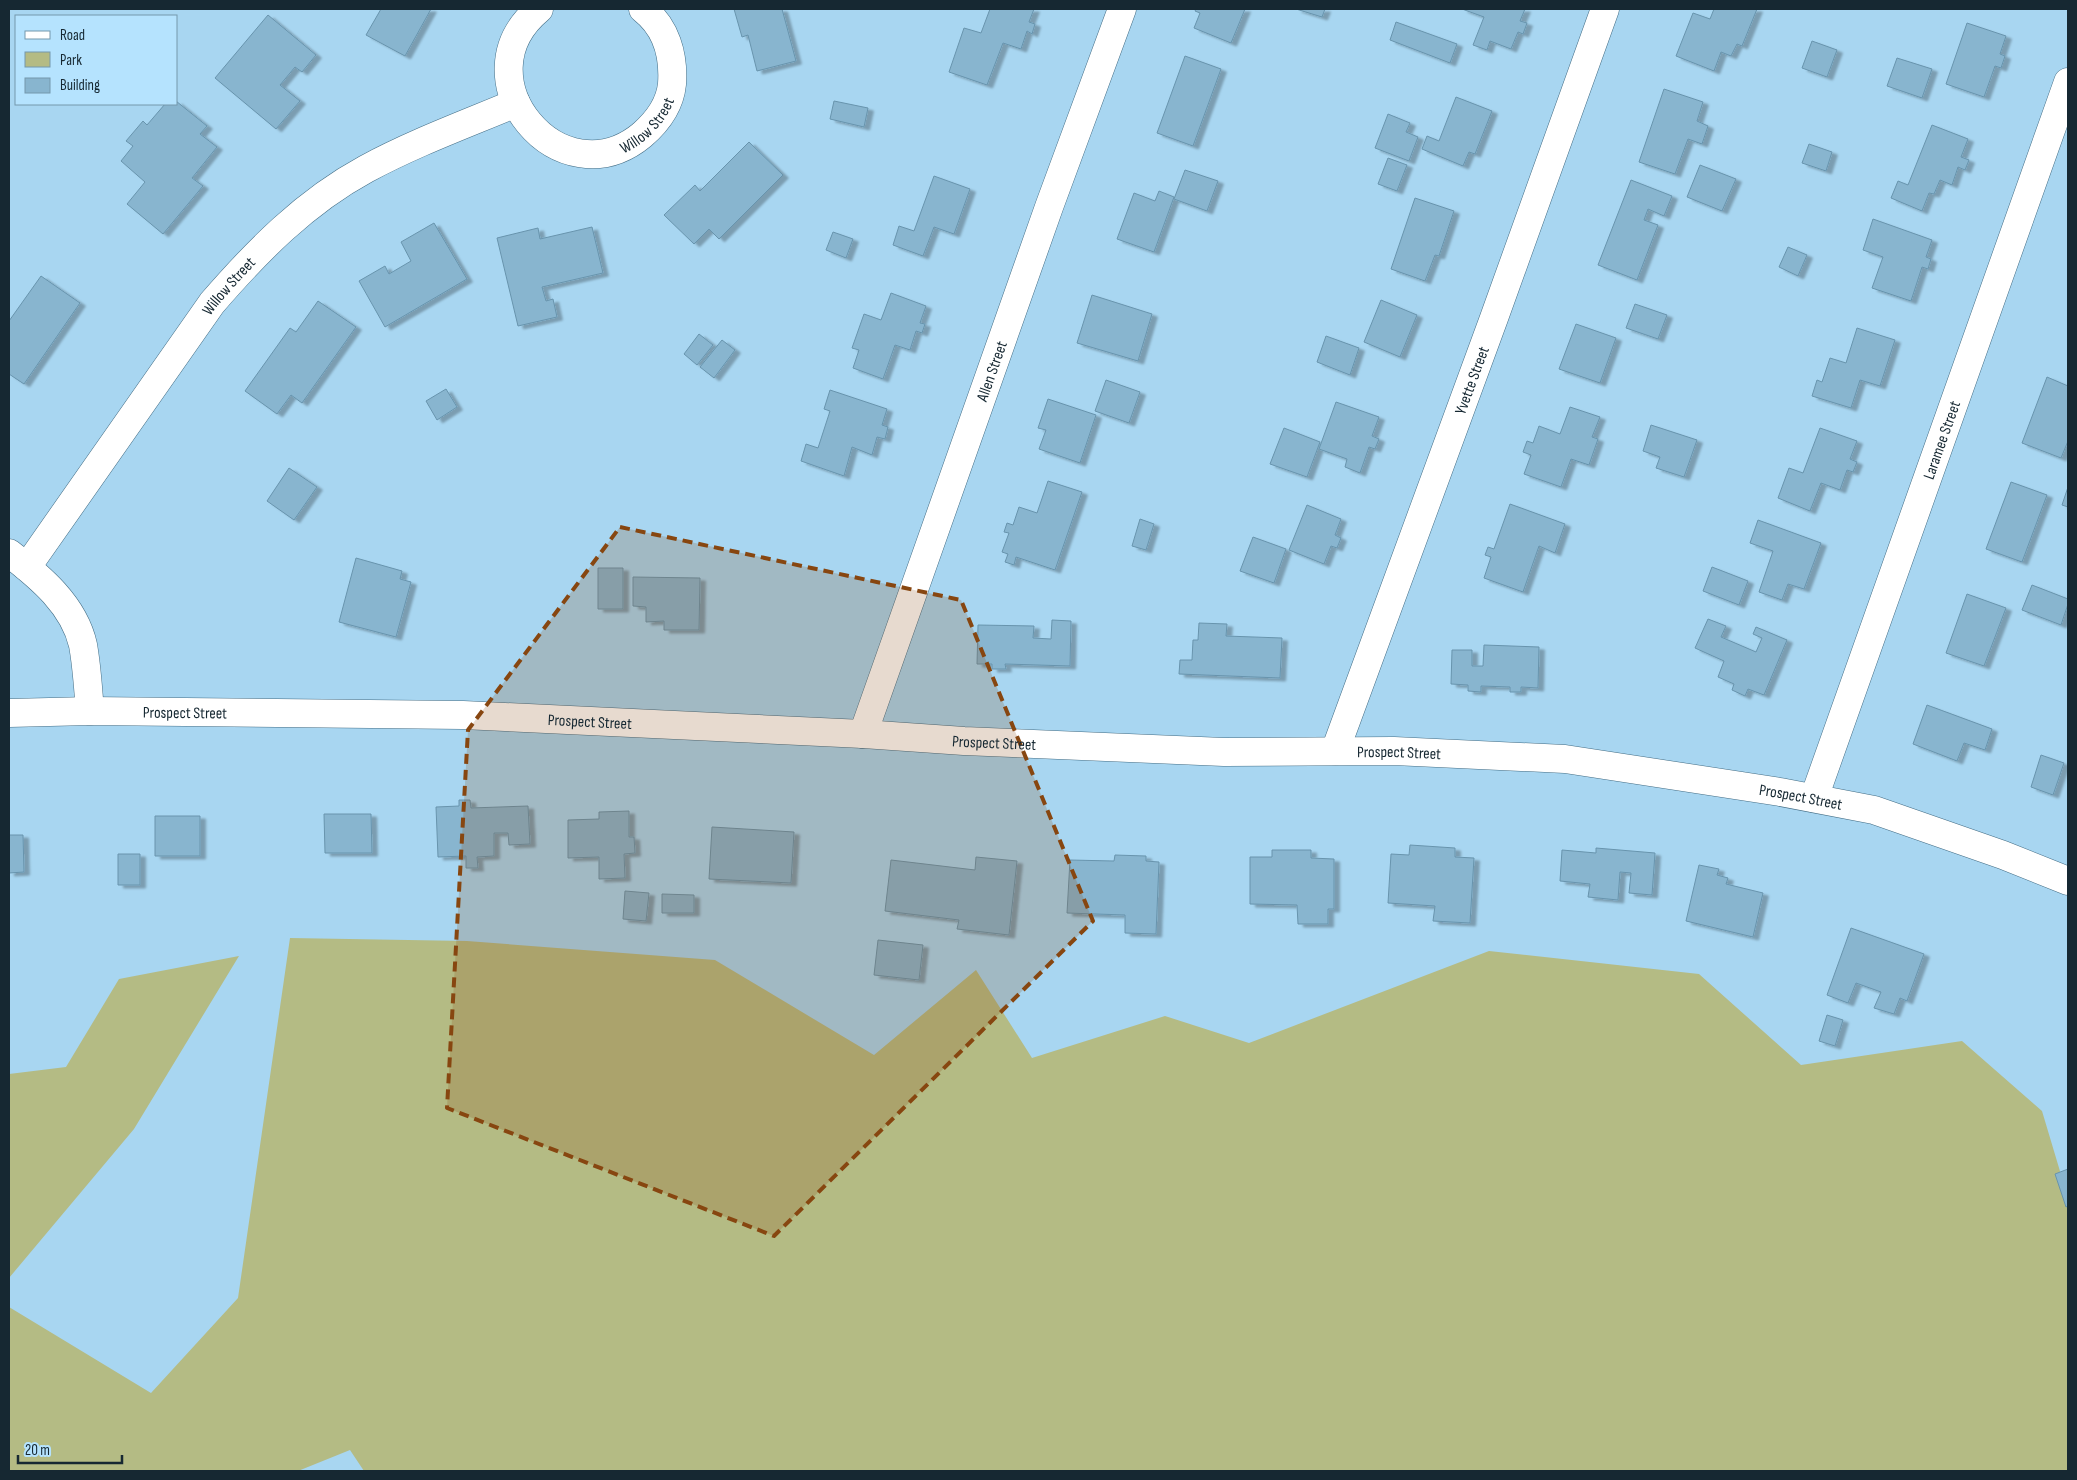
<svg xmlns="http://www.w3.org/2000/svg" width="2077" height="1480" viewBox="0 0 2077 1480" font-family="'Sofia Sans Condensed',sans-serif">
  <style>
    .green { fill: #b4bb84 }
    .building { fill: #88b5cf; stroke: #6894ad; filter: url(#shadow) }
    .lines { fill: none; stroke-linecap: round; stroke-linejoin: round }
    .minor-casing { stroke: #436d85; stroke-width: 29 }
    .secondary-casing { stroke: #436d85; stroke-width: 29 }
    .minor { stroke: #fff; stroke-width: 28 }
    .secondary { stroke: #fff; stroke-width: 28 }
    .marked { fill: #874610; fill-opacity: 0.2; stroke: #874610; stroke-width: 4; stroke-dasharray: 10 6; stroke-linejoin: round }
    .labels { text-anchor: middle; stroke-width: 4; stroke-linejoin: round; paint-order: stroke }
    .street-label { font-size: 16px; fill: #162832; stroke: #b5e3fe }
  </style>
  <defs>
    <filter id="shadow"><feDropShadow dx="5.5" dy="3" stdDeviation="1" flood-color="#0004"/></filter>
  </defs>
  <rect width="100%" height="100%" fill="#a8d6f1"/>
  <path class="green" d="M290,938L467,941L715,960L874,1055L976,970L1032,1058L1165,1016L1249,1043L1489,951L1699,974L1801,1065L1962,1041L2042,1111L2068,1198V1471H364L350,1450L298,1471H9V1307L151,1393L238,1298Z
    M239,956L134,1129L9,1278V1074L66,1067L119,979Z"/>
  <path class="building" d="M381,9H431L405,56L366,35Z
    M734,9H782L796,61L757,71L748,35L742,37Z
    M990,9H1034L1029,22L1035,24L1032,34L1027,31L1021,49L1003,43L987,85L949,72L964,28L981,33Z
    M1196,9H1245L1231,43L1194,28L1200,13L1195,11Z
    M1296,9H1325L1322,17Z
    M1462,9H1525L1520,21L1527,23L1523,34L1518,32L1511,49L1490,41L1487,50L1473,45L1484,17Z
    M1714,9H1757L1742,46L1737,44L1731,56L1721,52L1714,71L1676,56L1693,13L1710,19Z
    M268,15L316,55L302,72L295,67L280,85L300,101L276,129L215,78Z
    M1396,22L1457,44L1450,63L1390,40Z
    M1967,23L2006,36L2000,54L2005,56L2001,68L1995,66L1984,97L1946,84Z
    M1812,41L1837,50L1827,77L1802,68Z
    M1185,56L1221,69L1193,146L1157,133Z
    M1897,58L1932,69L1922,98L1887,86Z
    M1664,89L1703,102L1697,121L1708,126L1702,144L1688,139L1675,174L1639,162Z
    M1456,97L1492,111L1475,154L1469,152L1463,166L1422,149L1427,136L1439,141Z
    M176,101L207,126L200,134L217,147L192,178L203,186L163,234L127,204L145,182L121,161L133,146L126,141L143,121L147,125L165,104H176Z
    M834,101L868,108L864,127L830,119Z
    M1388,114L1410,123L1406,132L1418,137L1409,161L1375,148Z
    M1932,125L1968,139L1961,157L1969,160L1965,170L1958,167L1952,185L1940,180L1934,194L1929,193L1922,211L1891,198L1898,181L1908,185Z
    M749,142L783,175L719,239L709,229L694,244L664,215L695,185L700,191Z
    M1809,144L1832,152L1826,171L1802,163Z
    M1388,158L1407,165L1397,191L1378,184Z
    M1700,165L1736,179L1722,211L1687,197Z
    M1185,170L1218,181L1207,211L1174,199Z
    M934,176L970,189L954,234L934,227L923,256L893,245L899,226L914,231Z
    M1631,180L1672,196L1664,216L1648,209L1644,220L1658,225L1637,280L1598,265Z
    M1159,191L1174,197L1154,252L1117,239L1134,193L1155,201Z
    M1415,198L1454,211L1439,256L1435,255L1425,281L1391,269Z
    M1873,219L1932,240L1926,257L1931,259L1928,269L1922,267L1911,301L1872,288L1883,257L1863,250Z
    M434,223L467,279L385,327L359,281L385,266L389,274L411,261L401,242Z
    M592,227L603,273L542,287L546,301L553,299L557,317L518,326L497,238L538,228L540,239Z
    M833,232L853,239L846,258L826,250Z
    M1788,247L1807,255L1798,276L1779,267Z
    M41,276L80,303L24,384L9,374V321Z
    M891,293L926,306L920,323L925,324L922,333L916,331L910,350L895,345L883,379L853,368L859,350L852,348L864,314L881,320Z
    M1092,295L1152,314L1138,361L1077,343Z
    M1381,300L1417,315L1400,357L1364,342Z
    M318,301L356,327L302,403L291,395L277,414L245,391L290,328L296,332Z
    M1635,304L1667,315L1658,339L1626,328Z
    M1576,324L1616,338L1600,383L1559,369Z
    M1857,328L1895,340L1880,386L1860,380L1851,408L1812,396L1817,380L1822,382L1830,358L1846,363Z
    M699,334L713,345L697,365L684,354Z
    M1326,336L1359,348L1350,375L1317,362Z
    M722,340L735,350L714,378L700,367Z
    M2047,377L2068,386V441L2061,458L2022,443Z
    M1106,380L1140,392L1129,423L1095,411Z
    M446,389L457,407L437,420L426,401Z
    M830,390L887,409L882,425L888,427L885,439L877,437L872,455L852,447L844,476L801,461L806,444L818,448L830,411L824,409Z
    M1048,399L1096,415L1080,463L1039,449L1046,430L1038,428Z
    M1336,402L1379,417L1372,436L1379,439L1375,449L1369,447L1360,473L1345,467L1347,459L1319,449Z
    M1570,407L1600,417L1592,437L1598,439L1589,465L1571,459L1561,487L1524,474L1531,455L1523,452L1527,441L1533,443L1539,426L1560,434Z
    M1651,425L1697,440L1684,477L1656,468L1660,457L1643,451Z
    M1284,428L1320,442L1307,477L1270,464Z
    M1820,428L1857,441L1850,459L1857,462L1853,472L1847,470L1840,490L1821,483L1810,511L1778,498L1789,468L1803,473Z
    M289,468L317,487L294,520L267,501Z
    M1048,481L1082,492L1055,570L1016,557L1014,565L1005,562L1008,554L1002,552L1009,533L1004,532L1007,523L1013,525L1019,507L1037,513Z
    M2011,482L2047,495L2022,562L1986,549Z
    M2068,487V507L2062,505Z
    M1510,504L1565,524L1555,553L1539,546L1523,592L1484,578L1491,557L1485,555L1488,547L1494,549Z
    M1307,505L1341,519L1335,535L1341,538L1337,548L1331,546L1324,564L1289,550Z
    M1140,519L1154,524L1146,550L1132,546Z
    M1758,520L1821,543L1804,589L1788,584L1782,600L1759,592L1773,551L1750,543Z
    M1253,537L1286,549L1274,583L1240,571Z
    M356,558L402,571L400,579L411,582L396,637L339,622Z
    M1712,567L1748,581L1739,605L1703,591Z
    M598,568H623V609H598Z
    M633,577L700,578L699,630H664V621L646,622V607L633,606Z
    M2032,585L2068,599V604L2061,625L2022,610Z
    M1967,594L2006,608L1984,666L1946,653Z
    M1708,619L1726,626L1721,637L1756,652L1762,638L1753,634L1756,627L1787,640L1764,695L1748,689L1745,696L1732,690L1734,684L1718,677L1724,661L1695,648Z
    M1052,620L1071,621L1070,666L1005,664L1006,669H992V664H977L978,625L1034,626L1033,638L1051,639Z
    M1199,623L1227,624L1226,636L1282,638L1280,678L1179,674L1180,660H1192L1193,640H1198Z
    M1484,645L1539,647L1538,688L1521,687V692H1510V687L1481,686V692L1468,691V685L1451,684L1452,650H1472V666H1483Z
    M1927,705L1992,729L1985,750L1964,743L1957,761L1913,744Z
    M2041,755L2064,763L2053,795L2031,787Z
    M459,800H470L471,808L528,806L530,844L509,845L508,833H494V856L477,857L478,868H466V856L438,857L436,807L459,806Z
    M629,811V837H634L635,853L624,854L625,878L599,879V857L568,858V820L599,819V812Z
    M324,814H371L372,853H325Z
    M155,816H200V856H155Z
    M712,827L794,832L791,883L709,879Z
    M9,835H23L24,872L9,873Z
    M1410,845L1455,848V857L1474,858L1470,923L1433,921L1435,906L1388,903L1391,854L1409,855Z
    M1596,848L1655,853L1652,895L1629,893L1631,873L1620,872L1618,900L1588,897L1590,884L1560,881L1562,850L1596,853Z
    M1272,850H1311V858L1334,859V909H1328V924H1298L1297,905L1250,904V857H1272Z
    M118,854H140V885H118Z
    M1115,855L1146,856V861L1159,862L1156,934L1125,933V915L1067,913L1070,860L1114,861Z
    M976,857L1017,861L1009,935L957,929L959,920L885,911L891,860L975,870Z
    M1699,865L1719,869L1717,875L1728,878L1726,884L1763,893L1753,937L1686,921Z
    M625,891L649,893L646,921L623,919Z
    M662,894L694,895V913H662Z
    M1851,928L1924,954L1907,1001L1900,998L1894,1014L1874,1008L1881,992L1856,983L1848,1003L1827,995Z
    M878,940L923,945L919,980L874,975Z
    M1827,1015L1843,1020L1835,1046L1819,1041Z
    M2068,1169V1206L2066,1207L2055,1174Z"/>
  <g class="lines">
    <defs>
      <g id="minor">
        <path id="s1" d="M539,9C456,78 561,202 642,135C657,122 670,104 672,84C674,55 666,27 643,9"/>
        <path id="s2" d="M27,567L212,303C257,251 305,202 366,169C414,143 466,124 516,103"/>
        <path id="s3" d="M863,734L1049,207L1122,9"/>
        <path id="s4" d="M1335,751L1494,318L1605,9"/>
        <path id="s5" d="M1814,798L2068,82"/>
      </g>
      <g id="secondary">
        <path d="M9,553C40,577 74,605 83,645C87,667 88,689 90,711"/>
        <path id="s6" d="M9,713L90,711L463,715L863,734L964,741L1224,752L1394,751L1565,759L1780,792L1874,810L2003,855L2068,881"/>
      </g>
    </defs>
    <use href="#minor" class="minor-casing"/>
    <use href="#secondary" class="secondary-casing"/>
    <use href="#minor" class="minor"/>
    <use href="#secondary" class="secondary"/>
  </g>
  <path class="marked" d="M620,527L961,600L1093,921L774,1236L447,1108L468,730Z"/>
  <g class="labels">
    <g class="street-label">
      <text dy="6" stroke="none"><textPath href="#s1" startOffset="266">Willow Street</textPath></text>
      <text dy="6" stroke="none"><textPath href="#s2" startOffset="346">Willow Street</textPath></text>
      <text dy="6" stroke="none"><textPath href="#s3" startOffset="385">Allen Street</textPath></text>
      <text dy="6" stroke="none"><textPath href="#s4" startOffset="395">Yvette Street</textPath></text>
      <text dy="6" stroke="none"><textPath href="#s5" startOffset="380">Laramee Street</textPath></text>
      <text dy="6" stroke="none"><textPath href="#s6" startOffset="176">Prospect Street</textPath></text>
      <text dy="6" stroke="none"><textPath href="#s6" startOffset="581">Prospect Street</textPath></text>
      <text dy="6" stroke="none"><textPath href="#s6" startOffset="986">Prospect Street</textPath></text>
      <text dy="6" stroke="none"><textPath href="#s6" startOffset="1391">Prospect Street</textPath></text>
      <text dy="6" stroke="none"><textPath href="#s6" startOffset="1796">Prospect Street</textPath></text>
    </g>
  </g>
  <rect width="2077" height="1480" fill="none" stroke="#162832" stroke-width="20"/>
  <rect x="15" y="15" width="162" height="90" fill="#b5e3fe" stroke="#7598ac"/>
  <rect x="25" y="31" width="25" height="8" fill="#ffffff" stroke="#7598ac"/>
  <text x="60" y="40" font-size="15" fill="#162832">Road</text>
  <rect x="25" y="52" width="25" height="15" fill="#b4bb84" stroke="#7598ac"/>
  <text x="60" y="65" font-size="15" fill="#162832">Park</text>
  <rect x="25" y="78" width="25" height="15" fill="#88b5cf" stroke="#7598ac"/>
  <text x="60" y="90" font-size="15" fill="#162832">Building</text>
  <path d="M18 1455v8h104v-8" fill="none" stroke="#162832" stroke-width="2.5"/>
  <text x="25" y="1455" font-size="15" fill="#162832" stroke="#b5e3fe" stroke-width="4" paint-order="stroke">20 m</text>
</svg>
